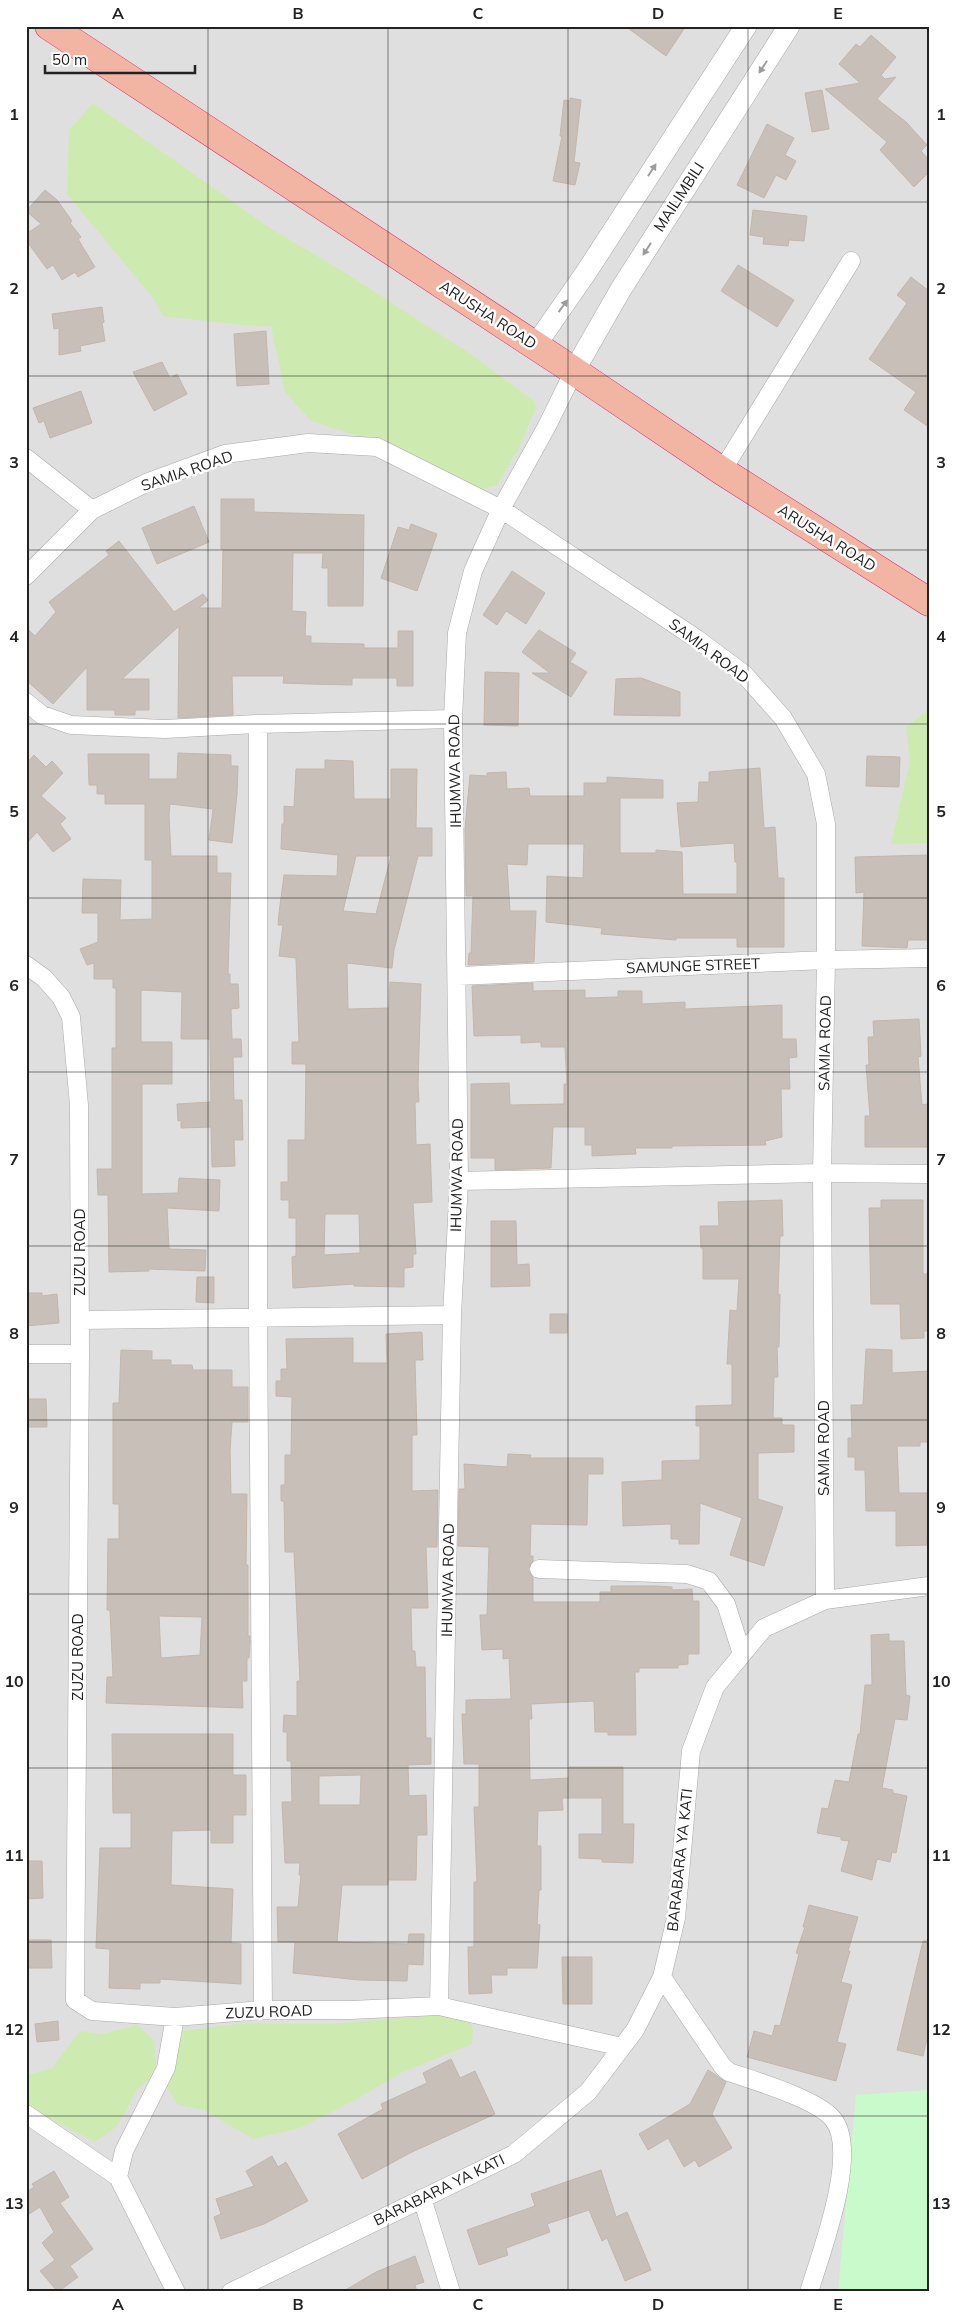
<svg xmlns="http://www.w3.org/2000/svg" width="955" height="2318" viewBox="0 0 955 2318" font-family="Mulish,sans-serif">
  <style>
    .residential { fill: #e0dfdf }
    .grass { fill: #cdebb0 }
    .park { fill: #c8facc }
    .building { fill: #c7bfb8; stroke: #c4b6ab; fill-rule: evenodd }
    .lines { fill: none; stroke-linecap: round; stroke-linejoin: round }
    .minor-casing { stroke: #a9a9a9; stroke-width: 19 }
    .tertiary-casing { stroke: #a9a9a9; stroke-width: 22 }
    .trunk-casing { stroke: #dc2a67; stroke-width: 29 }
    .minor { stroke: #fff; stroke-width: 18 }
    .tertiary { stroke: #fff; stroke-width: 21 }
    .trunk { stroke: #f2b4a3; stroke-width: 28 }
    .oneway { fill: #9c9c9c }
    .grid { fill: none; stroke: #222; stroke-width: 1; stroke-opacity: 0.55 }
    .labels { text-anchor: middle; stroke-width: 5; stroke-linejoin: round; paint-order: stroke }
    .street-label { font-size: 15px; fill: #222; stroke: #fff }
    .neatline { fill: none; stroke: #222; stroke-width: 2 }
    .grid-label { font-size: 16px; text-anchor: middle; font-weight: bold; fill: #222 }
  </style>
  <rect width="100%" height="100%" fill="#f2efe9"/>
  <path class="residential" d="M26,26H929V2292H26Z"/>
  <path class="grass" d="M93,103L270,228L349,275L472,355L533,400L536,407L520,446L497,485L482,489L406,452L311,421L285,392L271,326L243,325L163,316L153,298L67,194L69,130Z
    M929,709V843L891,844L910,761L906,727Z
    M440,2015L470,2020L473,2030L472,2044L401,2073L357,2099L300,2128L253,2139L204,2110L178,2105L165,2084L182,2031L246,2023L328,2024Z
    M138,2025L154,2041L156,2068L151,2078L136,2091L128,2108L115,2128L95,2142L26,2106V2076L52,2068L80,2031L101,2034Z"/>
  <path class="park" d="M929,2090V2292H838L856,2095Z"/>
  <path class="building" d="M625,26H686L666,56Z
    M871,35L896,57L881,75L885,79L896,77L877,99L906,122L927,145L921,151L929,160V172L914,187L880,150L887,142L825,89L860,83L839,64L856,44L860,47Z
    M822,90L829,129L812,132L805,93Z
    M570,98L581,100L574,162L580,163L575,185L553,181L562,136H560L564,100L570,101Z
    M767,124L794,138L785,155L796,161L786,180L776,175L764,198L737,185Z
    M45,190L57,200L72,221L70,223L81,237L78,239L95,267L78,277L75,272L62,280L53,265L47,269L26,240V234L41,224L26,211Z
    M753,210L807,216L804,241L789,240L788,246L763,244L764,237L750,235Z
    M738,265L794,300L777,327L721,291Z
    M911,277L929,291V427L904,410L916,392L869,359L907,303L897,295Z
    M102,307L104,322L102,323L105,341L80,346L81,351L59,355V328L54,329L52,314Z
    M266,331L269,384L237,386L234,334Z
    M162,362L170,378L177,374L187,394L154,411L133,372Z
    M81,391L92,423L50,438L44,421L39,423L33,408Z
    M221,499H254V512L364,515L363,606H328V568H322L323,553H293L292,611L306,612L305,636H311V643L364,644V648H398V631H413V686H397V678H352V685L309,684L283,683L284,676H232L233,715L178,718L179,626L122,679H149V710H135V715H115V710H87V667L53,704L26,680V627L35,636L56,612L49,602L109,555L106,551L119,541L174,612L203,594L208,600L199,608H222L223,549H221Z
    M194,506L209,542L157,564L142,528Z
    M411,524L437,534L417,591L381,578L398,527L409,530Z
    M512,571L545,593L526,624L506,611L497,625L483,615Z
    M539,630L576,653L570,662L587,672L571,697L532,673H550L522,652Z
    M485,672L519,673L518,726L484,725Z
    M641,678L680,692V716L614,715L616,679Z
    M178,753L231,755V766H238L237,794L232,843L209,840L213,809L170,804L169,815L171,856H217V873H231L228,974H230V984H238L239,1008L231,1009L232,1039H241L242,1057H233L234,1100H242L243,1140H234L235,1166L212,1167L211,1127L181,1128V1120L178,1121L177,1104L211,1102L210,1039H181L182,992L141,990V1042H172V1084H142V1194L178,1193L179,1178L220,1180L219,1211L167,1208L169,1249L206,1250L205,1271L149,1269V1271L109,1272L108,1195H98L97,1169H112V1048H116V988H113V979H94V963L87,965L80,949L98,942V913H82L83,879L121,880L120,920L152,919V860H145V804H105V794H97V785H89L88,754H149V779H177Z
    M34,755L46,767L52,761L63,773L41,796L66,818L60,824L71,839L53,852L37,832L26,844V764Z
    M867,756L900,757L899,787L866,786Z
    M325,760L353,761L354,799H391V769H417L416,828H432V856H418L394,950L392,968L347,963L348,1009L389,1008L390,982L421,984L418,1084L419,1102H415L416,1145L430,1144L432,1202L413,1203L416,1254H413V1267L404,1268V1287L354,1286V1284L293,1288L292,1257L296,1256V1218H289V1200H281V1182H288V1140H305L306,1064H292V1042H299L296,958L279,956L283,925H278L279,913L284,875L337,876L338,855L281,849L282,824H284V806L294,807L296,769H325ZM356,856H391L376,914L343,911ZM325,1214H359L360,1253L324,1255Z
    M760,768L764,828L775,827L778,878H784V947H737V938H676V940L601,934L602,928L546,922L547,876L583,878L584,844H528L527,865L507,864L510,911H536L534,962L468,965L469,953H471L473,896H466L465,829L470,775L487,776V773L506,772L507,789L529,788L530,796H584V783H607V777L663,780V798H620V853H656V850L682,852L683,894H737V862H735L734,843L681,847L677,803L698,802L699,782H709V772Z
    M929,855V940H908L907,948L862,946L864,892L856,893L855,857Z
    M533,983V991L585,990V998L618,997V991H642V1004L685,1002V1009L782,1005V1039H796L797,1057L789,1058L790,1089H781L782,1137L765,1141L766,1145L672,1146V1148H635L636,1154L592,1156V1145H585V1127H553L551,1168L495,1170V1158H471V1084L509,1083L510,1105L564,1104V1084H567L565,1047H541V1042L521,1043V1035L474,1036L472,986Z
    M919,1019L921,1056L918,1057L922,1105L927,1104L929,1107V1147H865V1116H870L866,1065H869L868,1037H874L873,1021Z
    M782,1200L783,1236H780L778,1295L780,1294L779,1347H777L778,1377H774L773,1418H782V1425H794V1452L758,1453V1499L783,1507L764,1566L730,1555L742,1518L700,1503L699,1544H679V1539H671V1524L623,1526L622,1482L662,1480V1461L700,1460V1426H696V1406L732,1405V1364H727L730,1310L737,1311L739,1279H703V1248H701L700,1226H719L718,1202Z
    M881,1200H923V1274H928L929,1307V1331H924V1338L901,1339L900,1304H871L869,1208H881Z
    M491,1221H516L517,1265L529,1264L530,1286L491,1287Z
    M197,1277H214V1303L196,1302Z
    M26,1293H42V1296L57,1294L59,1323L26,1326Z
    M550,1314H567V1333H550Z
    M422,1332L423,1360H415L417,1435H412V1491L438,1490L437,1547H426L428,1608H411L412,1651H415L416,1667H425L426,1738H431V1764L408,1765L409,1796L426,1795L427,1835H417L416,1880H388V1885H342L337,1942L408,1944L409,1934H424L423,1965L408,1964L407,1981L359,1980L293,1973L295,1942H278L277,1907H298L301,1875H299L300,1863H285L282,1802H292L291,1761H287V1732H283L284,1715L297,1716V1681H300L294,1552H285L284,1501H281V1485H285V1455H291L292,1397L276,1396V1381H281V1369H287L286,1339L353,1338V1363H387L386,1334ZM361,1775L360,1805H319V1776Z
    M866,1349L892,1350V1373L929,1371V1442H920V1446H897L899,1493H929L927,1545L896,1546V1511H866L865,1470H855V1457H848V1438H852L851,1405H863Z
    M121,1350L152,1351V1360H171V1365H192L193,1370H232V1387H248V1422H232L230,1451L231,1494H247L246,1565H248V1636H250V1642L249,1658H247V1681H242L243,1708L106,1703L107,1677H113L110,1610H107L108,1539H119V1504H113V1403H119ZM159,1616L202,1617L200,1655L161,1658Z
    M26,1399H46L47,1427H26Z
    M508,1454L531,1455L530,1458H603V1474H588L587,1525L531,1524L530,1556H533V1561L528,1569L533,1578V1602H600V1592H611V1586H656L672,1587V1590L692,1589L693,1601H699V1654H688V1664L678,1665V1668H639V1672H635L636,1735H608V1732H595L594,1701L531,1704L532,1719H529L530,1780L569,1778V1767H623V1824H634L633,1863L602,1862V1859L579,1858V1834H602V1798H562L563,1810L538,1811L537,1846H541V1890H539L537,1924L540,1925L537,1968H507V1975H491L492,1993L469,1994L468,1947H474V1882H477L474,1807H479V1764H464L462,1714H466V1700L511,1699L509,1658L503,1659V1649L482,1650L480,1615H487L489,1547L458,1546L459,1489H465L464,1464L507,1467Z
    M889,1634V1641H904L906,1695L910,1696L907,1720L895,1719L882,1788L893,1790V1793L907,1796L896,1853L892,1852L890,1862L877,1859L872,1880L841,1871L849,1841L841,1840V1837L817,1833L822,1808L828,1809L835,1780L849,1782L858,1734H860L865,1685H872L871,1635Z
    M112,1734H233V1775H246V1815H233V1843H211V1830L172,1831L171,1885L233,1889L231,1943L241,1944V1984L160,1979V1983H140V1989L109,1988L110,1949L96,1948L100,1848H131V1813H113Z
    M26,1861H42L43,1898L26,1899Z
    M809,1905L858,1917L848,1951H850L841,1982L852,1985L837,2042L846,2044L836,2081L747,2057L754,2031L772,2036L775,2025L780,2026L799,1954L796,1953L805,1927H803Z
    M26,1940H51L52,1968H26Z
    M923,1941H929V2030L923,2056L897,2050Z
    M562,1957H592V2004H563Z
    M58,2021L59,2040L37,2042L35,2024Z
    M451,2059L460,2078L475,2071L495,2114L410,2153L362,2179L338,2134L383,2109L381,2104L427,2083L423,2073Z
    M708,2070L726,2082L712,2114L732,2148L699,2167L695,2160L684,2167L668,2138L648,2150L639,2134L690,2104Z
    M272,2156L278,2167L286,2162L308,2201L264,2224L221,2239L214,2217L221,2214L216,2199L254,2186L246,2171Z
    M601,2170L616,2217L627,2212L651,2270L625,2281L607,2238L602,2241L589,2210L547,2224L550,2232L506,2248L508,2255L479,2265L467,2230L535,2206L531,2194Z
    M54,2171L69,2197L60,2203L93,2249L70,2266L78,2277L58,2292L40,2271L55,2260L42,2243L54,2232L40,2207L26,2216V2193L34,2187L32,2184Z
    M415,2256L424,2282L415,2285L417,2292H342L376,2272Z"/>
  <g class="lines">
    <defs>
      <path id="minor" d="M26,458L92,510
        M722,471L851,261
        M26,576L92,510L146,483L225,454L308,443L377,447L501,509L697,639L744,674L783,718L816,774L826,824V960L822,1173L825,1600
        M26,702L42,715L71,725L165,729L258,724L453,719
        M258,724V1316L263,2010
        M26,965L44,978L61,997L71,1017L79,1105L80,1354L75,2000L92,2011L175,2017L263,2010H350L439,2006L622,2047
        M458,976L826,960L929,958
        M459,1181L822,1173L929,1174
        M80,1320L452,1315
        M26,1354H80
        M539,1569L687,1574L709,1581L726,1604L742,1654
        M662,1977L723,2067L729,2072C755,2081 817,2099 833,2119C860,2152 820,2255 809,2292
        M439,2006L452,1315L459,1181L453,719L457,633L473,571L501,509L547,426L574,371
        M175,2017L166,2068L124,2151L118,2177L176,2292
        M26,2114L118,2177
        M422,2198L451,2292
        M231,2292L514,2154L588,2092L635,2030L662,1977L676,1918L691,1751L715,1687L764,1628L825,1600L929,1586"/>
      <path id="tertiary" d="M535,346L587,271L746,26
        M574,371L621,289L789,26"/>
      <path id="trunk" d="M49,26L574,371L722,471L929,602"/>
    </defs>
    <use href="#minor" class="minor-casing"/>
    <use href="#tertiary" class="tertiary-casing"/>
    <use href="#trunk" class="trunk-casing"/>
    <use href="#minor" class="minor"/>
    <use href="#tertiary" class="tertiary"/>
    <use href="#trunk" class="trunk"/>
  </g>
  <defs><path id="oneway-solid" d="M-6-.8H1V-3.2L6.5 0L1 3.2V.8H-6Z" transform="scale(1.25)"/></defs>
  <g class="oneway">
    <use href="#oneway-solid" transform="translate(763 67) rotate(123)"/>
    <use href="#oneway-solid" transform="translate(652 170) rotate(-57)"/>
    <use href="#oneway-solid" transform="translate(647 249) rotate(123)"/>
    <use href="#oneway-solid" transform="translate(563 306) rotate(-55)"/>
  </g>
  <path class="grid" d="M208,26V2292M388,26V2292M568,26V2292M748,26V2292M26,202H929M26,376H929M26,550H929M26,724H929M26,898H929M26,1072H929M26,1246H929M26,1420H929M26,1594H929M26,1768H929M26,1942H929M26,2116H929"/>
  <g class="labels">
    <g class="street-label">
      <text transform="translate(679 197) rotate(-57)" y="5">MAILIMBILI</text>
      <text transform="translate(488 315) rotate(33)" y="5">ARUSHA ROAD</text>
      <text transform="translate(187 471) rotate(-19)" y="5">SAMIA ROAD</text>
      <text transform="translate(827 538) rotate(32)" y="5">ARUSHA ROAD</text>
      <text transform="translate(709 651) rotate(37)" y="5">SAMIA ROAD</text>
      <text transform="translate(455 771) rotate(-91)" y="5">IHUMWA ROAD</text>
      <text transform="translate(693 966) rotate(-2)" y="5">SAMUNGE STREET</text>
      <text transform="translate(825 1043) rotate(-89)" y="5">SAMIA ROAD</text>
      <text transform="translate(457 1175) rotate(-89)" y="5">IHUMWA ROAD</text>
      <text transform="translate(80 1252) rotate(-90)" y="5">ZUZU ROAD</text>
      <text transform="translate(824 1448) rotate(-90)" y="5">SAMIA ROAD</text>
      <text transform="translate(448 1580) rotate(-89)" y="5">IHUMWA ROAD</text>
      <text transform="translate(78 1657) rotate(-90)" y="5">ZUZU ROAD</text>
      <text transform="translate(680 1860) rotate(-84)" y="5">BARABARA YA KATI</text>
      <text transform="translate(269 2012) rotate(-2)" y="5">ZUZU ROAD</text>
      <text transform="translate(439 2190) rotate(-26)" y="5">BARABARA YA KATI</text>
    </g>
  </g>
  <rect width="955" height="2318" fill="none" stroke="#ffffff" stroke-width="55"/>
  <path d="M45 65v8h150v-8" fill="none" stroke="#222222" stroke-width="2.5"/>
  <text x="52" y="65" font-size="15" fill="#222222" stroke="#ffffff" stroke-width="4" paint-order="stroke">50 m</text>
  <rect x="28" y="28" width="900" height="2262" class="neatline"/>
  <g class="grid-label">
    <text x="118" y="19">A</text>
    <text x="298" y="19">B</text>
    <text x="478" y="19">C</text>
    <text x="658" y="19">D</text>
    <text x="838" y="19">E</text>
    <text x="14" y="120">1</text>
    <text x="941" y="120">1</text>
    <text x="14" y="294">2</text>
    <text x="941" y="294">2</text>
    <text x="14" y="468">3</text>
    <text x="941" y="468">3</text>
    <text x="14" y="642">4</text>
    <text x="941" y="642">4</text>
    <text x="14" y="817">5</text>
    <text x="941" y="817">5</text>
    <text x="14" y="991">6</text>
    <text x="941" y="991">6</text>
    <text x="14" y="1165">7</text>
    <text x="941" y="1165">7</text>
    <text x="14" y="1339">8</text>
    <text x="941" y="1339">8</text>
    <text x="14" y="1513">9</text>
    <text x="941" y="1513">9</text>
    <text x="14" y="1687">10</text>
    <text x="941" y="1687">10</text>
    <text x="14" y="1861">11</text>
    <text x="941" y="1861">11</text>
    <text x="14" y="2035">12</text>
    <text x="941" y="2035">12</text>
    <text x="14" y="2209">13</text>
    <text x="941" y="2209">13</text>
    <text x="118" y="2310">A</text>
    <text x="298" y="2310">B</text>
    <text x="478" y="2310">C</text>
    <text x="658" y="2310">D</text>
    <text x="838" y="2310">E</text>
  </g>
</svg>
